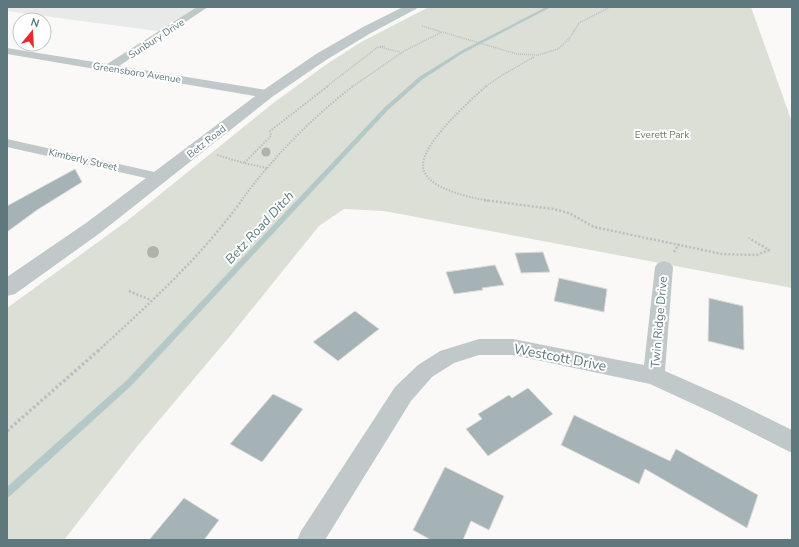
<svg xmlns="http://www.w3.org/2000/svg" width="799" height="547" viewBox="0 0 799 547" font-family="'Nunito Sans',sans-serif">
  <style>
    .built { fill: #e8e9e9 }
    .green { fill: #dbdfd6 }
    .lines { fill: none; stroke-linecap: round; stroke-linejoin: round }
    .stream { fill: #b5c8c8; fill-rule: evenodd }
    .building { fill: #a5b3b6; stroke: #dcdbda }
    .path-far3 { stroke: #b9bfc0; stroke-width: 1.5; stroke-dasharray: 1 1; stroke-linecap: butt }
    .path-far2 { stroke: #b9bfc0; stroke-width: 2; stroke-dasharray: 1.5 1.5; stroke-linecap: butt }
    .path-far1 { stroke: #b9bfc0; stroke-width: 2.5; stroke-dasharray: 2 2; stroke-linecap: butt }
    .path { stroke: #b9bfc0; stroke-width: 3.5; stroke-dasharray: 2.5 2.5; stroke-linecap: butt }
    .minor { fill: #c1c8ca; fill-rule: evenodd }
    .tertiary { fill: #c1c8ca; fill-rule: evenodd }
    .tree { fill: #adb3a6 }
    .labels { text-anchor: middle; stroke-width: 4; stroke-linejoin: round; paint-order: stroke }
    .far-street-label { font-size: 10px; fill: #5f787d; stroke: #fff }
    .far-park-label { font-size: 10px; fill: #6e7a63; stroke: #fff }
    .street-label { font-size: 12px; fill: #5f787d; stroke: #fff }
    .water-label { font-size: 13px; font-style: italic; fill: #5f7c7d; stroke: #fff }
    .near-street-label { font-size: 14px; fill: #5f787d; stroke: #fff }
  </style>
  <rect width="100%" height="100%" fill="#faf9f8"/>
  <path class="built" d="M7,7H203L164,32L7,11Z"/>
  <path class="green" d="M429,7H751L792,122V288L384,211L344,209L319,226L231,335L139,444L64,540H7V308L127,221L272,104L324,66L361,42Z"/>
  <g class="lines">
    <path class="stream" d="M546,7H551L463,53L423,79L388,110L133,384L10,496L7,498V487L127,380L384,108L419,77L461,51Z"/>
  </g>
  <path class="building" d="M75,169L82,182L37,210L7,232V206Z
    M543,252L550,272L521,273L515,253Z
    M495,265L504,285L482,288L483,290L454,294L446,272Z
    M559,278L607,289L604,312L554,301Z
    M709,298L743,306L744,350L708,341Z
    M355,311L379,329L338,361L313,342Z
    M528,388L553,414L488,456L466,429L482,419L478,414L509,395L512,398Z
    M273,394L303,409L262,462L230,444Z
    M574,415L670,461L676,449L758,495L747,528L645,469L639,484L561,445Z
    M445,467L504,496L489,530L471,521L463,540H431L413,530Z
    M184,498L219,520L204,540H149Z"/>
  <g class="lines">
    <path class="path-far3" d="M422,26L517,54L538,55L558,49L569,39L579,23L610,7
      M380,47L400,52
      M326,87L378,47L385,46
      M352,87L404,51L442,32
      M485,87L504,74L534,57"/>
    <path class="path-far2" d="M486,86C470,101 422,143 423,166C424,189 473,198 490,201
      M217,155L244,163
      M267,168L244,163L271,136L270,131L328,86
      M241,201C272,158 311,119 353,86"/>
    <path class="path-far1" d="M484,200L553,209L569,213L594,227L722,254L757,255L769,250L749,238
      M674,252L679,244
      M129,291L151,300
      M98,351C149,304 201,257 242,200"/>
    <path class="path" d="M7,431L99,350"/>
    <path class="minor" d="M197,7H208L119,66L267,90L271,91L273,94L271,97L267,98L7,54V48L107,64Z
      M7,139L159,173L164,174L166,177L164,180L159,181L7,147Z
      M664,261L670,263L673,267L665,371L731,400L792,430V453L715,414L650,384L513,355H479L454,363L432,377L411,401L325,540H297L301,531L395,387L418,365L440,351L479,339H513L644,365L655,267L658,263Z"/>
    <path class="tertiary" d="M403,7H418L416,9L371,33L326,60L272,97L100,233L15,294L7,296V277L86,223L262,91L316,54L363,27Z"/>
  </g>
  <g class="tree">
    <circle cx="266" cy="152" r="4.5"/>
    <circle cx="153" cy="252" r="6"/>
  </g>
  <g class="labels">
    <g class="far-street-label">
      <text transform="translate(156 38) rotate(-33)" y="4">Sunbury Drive</text>
      <text transform="translate(137 72) rotate(9)" y="4">Greensboro Avenue</text>
      <text transform="translate(206 141) rotate(-38)" y="4">Betz Road</text>
      <text transform="translate(83 159) rotate(13)" y="4">Kimberly Street</text>
    </g>
    <g class="far-park-label">
      <text x="662" y="138">Everett Park</text>
    </g>
    <g class="street-label">
      <text transform="translate(659 322) rotate(-85)" y="4">Twin Ridge Drive</text>
    </g>
    <g class="water-label">
      <text transform="translate(259 227) rotate(-47)" y="5">Betz Road Ditch</text>
    </g>
    <g class="near-street-label">
      <text transform="translate(560 357) rotate(11)" y="5">Westcott Drive</text>
    </g>
  </g>
  <rect width="799" height="547" fill="none" stroke="#5f787d" stroke-width="16"/>
  <g transform="translate(32 32) rotate(18)"><circle r="19" fill="#ffffff" stroke="#bfc9cb"/>
  <path d="M0-3L7 15L0 10L-7 15Z" fill="#e8292e"/>
  <text y="-6" font-size="11" font-weight="bold" text-anchor="middle" fill="#5f787d">N</text>
  </g>
</svg>
